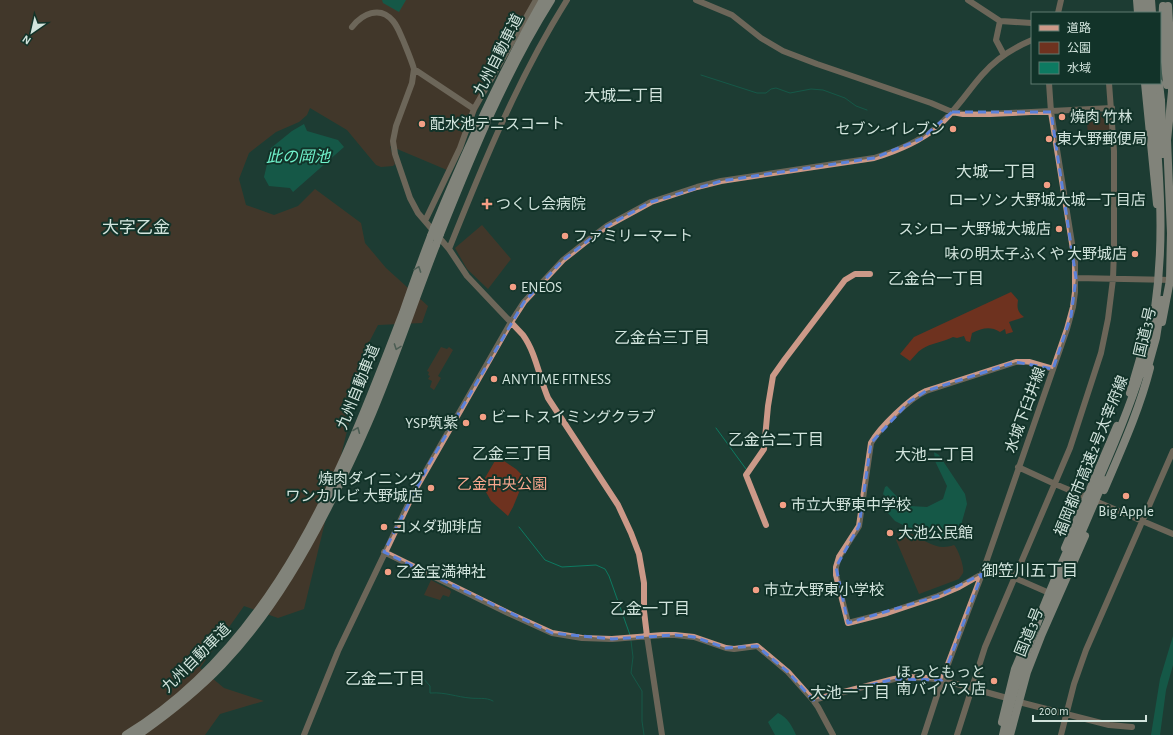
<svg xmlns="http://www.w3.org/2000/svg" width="1173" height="735" viewBox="0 0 1173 735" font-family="'Alegreya Sans','Noto Sans JP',sans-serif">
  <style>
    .green { fill: #6e321f }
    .water { fill: #0d7a61 }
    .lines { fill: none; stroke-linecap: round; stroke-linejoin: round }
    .stream { stroke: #0d7a61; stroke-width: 1 }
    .secondary { stroke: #c98; stroke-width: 6 }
    .highway { stroke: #fbdad0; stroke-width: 8 }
    .highway-bridge { stroke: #fbdad0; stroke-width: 8 }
    .oneway { stroke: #86867c }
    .marked { fill: none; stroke: #5c82da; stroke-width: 3; stroke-dasharray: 8 5; stroke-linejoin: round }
    .poi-dot { fill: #f39f85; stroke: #123329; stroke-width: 1.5 }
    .labels { text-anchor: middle; stroke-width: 4; stroke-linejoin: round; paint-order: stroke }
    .street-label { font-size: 15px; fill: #d2e4dd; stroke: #123329 }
    .poi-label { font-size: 15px; fill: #d2e4dd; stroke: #123329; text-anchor: start }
    .park-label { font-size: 15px; fill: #f8a78e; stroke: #123329 }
    .neighbourhood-label { font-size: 16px; fill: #d2e4dd; stroke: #123329 }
    .water-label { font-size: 16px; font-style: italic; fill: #70f2cb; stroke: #123329 }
    .quarter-label { font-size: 17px; fill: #d2e4dd; stroke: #123329 }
  </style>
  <rect width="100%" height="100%" fill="#1d3d33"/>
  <path class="green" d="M0,0H533L447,170L390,146L395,164L393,166L381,167L376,165L347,130L310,108L307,115L299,122L276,132L249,153L239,179L246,205L274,215L298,206L315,189L361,223L365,243L386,268L428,306L422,323L378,325L365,350L360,377L304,609L278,618L244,606L200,668L224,688L264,701L220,714L205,735H0Z
    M1108,113L1110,115L1111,142L1089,143L1086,115L1087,114Z
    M482,225L511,259L488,289L467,269L455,248Z
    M1011,292L1018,300C1017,307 1017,312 1024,317L1009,322L1013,332L1006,334L1005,329L1000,332C990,326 983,328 972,333L970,342L966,341L964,336L957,338L953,337C943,342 931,343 922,349C917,352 914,357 910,361L900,354L914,337Z
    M441,347L447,349L449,347L453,350L438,376L441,378L434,390L430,387L432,381L428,379L430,376L428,375L429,372L427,371Z
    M498,457L516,469L527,480L520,490L513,507L508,516L491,501L482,485V483L496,459Z
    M901,532C905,533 910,533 914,535C928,542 937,551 954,545C958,549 965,568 963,573C962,575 960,577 959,579L919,594L896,540Z
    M431,580L450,590L451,592L449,597L443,595L440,600L424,595Z"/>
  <path class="water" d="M382,0H406L399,12L383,3Z
    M304,124L307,131L338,140L344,147L293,192L290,188L269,186L264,177L271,148L292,131Z
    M934,452L939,455L965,494L967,504L961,525L943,540H938L905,526L895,521L888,513C887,506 888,499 883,494L885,487L887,486L900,500L910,506L927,507L943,499L947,486L935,461Z
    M1173,636V665L1166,690L1160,735H1151L1160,679Z
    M778,713C788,718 792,726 796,735H775L768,722Z"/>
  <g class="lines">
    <path class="stream" d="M701,75L757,93H766L771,89L776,88L790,93L811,89L823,90L845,98L856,106L867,110
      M716,428L746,469
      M519,527L545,560L562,567L596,565L605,569L609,576L630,635
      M631,641L633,657L631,673L642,691V721L644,735
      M399,671L422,677L430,686V693H431C445,692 457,697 470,698C478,699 486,697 493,701"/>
    <path class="secondary" d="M696,0L732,15L761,38L783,51L817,64L931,103L952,112L963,114H990L1112,108
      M968,0L1000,21L996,40L1004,55
      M1058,13L1061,0
      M1000,21L1032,23
      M352,27C362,14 380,5 393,21C398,27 400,34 403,40C407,50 411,59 414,69L474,109
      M414,69L412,83L396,126L393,141L395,154L410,198L418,213L449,249L467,276L523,335C536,353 539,377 548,398L618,505L631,533L639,554L644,583V611L647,636L662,735
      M425,221L460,148L474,109L536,0
      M449,249C483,164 518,78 567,0
      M1076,278L1173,280
      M1018,467L1055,484L1173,534
      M766,525L746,475L764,449L768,406L773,376L785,359L845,280L855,274H870
      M384,552L508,613L552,633L582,638L612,639L663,635H675L694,637L726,648L734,649L757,646L788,672L813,700L818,707L833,735
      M1047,592L1001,572H988L982,574L959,587L938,596L887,613L848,623L836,575V567L839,557L859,526L871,443C880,427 910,398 926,391L1016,362H1029L1053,369
      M813,700L894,679L910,677L927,678L942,680L1007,698
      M1019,702L1109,725L1132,727
      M304,735L338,651L415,490L511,322L524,302L563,260L587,241L607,226L651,202L697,187L721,181L874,158C897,151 919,142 937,127C955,112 967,92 982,75C995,60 1013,48 1032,40
      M924,735L942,680L982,574L1067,329L1073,307L1075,292V262L1051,112L1049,83
      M957,735L985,647L1070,448L1101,353L1108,319L1113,279L1114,250V151L1109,83
      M1061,735L1074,684L1086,650L1173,451"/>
    <path class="highway" d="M1137,0L1138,13
      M1145,0L1146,13
      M1151,0L1152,13
      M1145,83L1157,204
      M1159,83L1161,101
      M434,228C466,150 501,73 543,0
      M440,234C472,154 505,73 551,0
      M1162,322L1170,280L1171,233L1167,140L1172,92V73L1168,6
      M1130,393L1144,345
      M1104,490C1121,450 1139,411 1150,368
      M1065,548L1117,426
      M1002,722L1015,669L1029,636
      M126,735C276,644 343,470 403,313C412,287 421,262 431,236
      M138,735C168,714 196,692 222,665C264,621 297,568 325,513C340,484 355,453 368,423C393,365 413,304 436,245
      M1010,735L1027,672L1041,636L1085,536"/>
    <path class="highway-bridge" d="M1163,6L1162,27L1167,85
      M1161,101L1163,154
      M431,236L434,228
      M436,245L440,234
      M1146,374L1156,338L1162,300
      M1047,613L1104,480
      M1003,735C1022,646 1062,563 1099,479C1116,440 1133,400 1145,358C1169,268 1160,175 1152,83"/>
  </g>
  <defs><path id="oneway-chevron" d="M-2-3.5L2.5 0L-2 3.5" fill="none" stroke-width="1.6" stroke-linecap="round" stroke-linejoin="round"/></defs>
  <g class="oneway">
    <use href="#oneway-chevron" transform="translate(418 269) rotate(-70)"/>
    <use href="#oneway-chevron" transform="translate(397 347) rotate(110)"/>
    <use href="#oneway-chevron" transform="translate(357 430) rotate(-68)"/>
  </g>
  <path d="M0 0H1173V735H0ZM952,112H1051L1076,278L1071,316L1053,369L1016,362L926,391L909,402L871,443L859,526L836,567L848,623L938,596L982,574L942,680L894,679L813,700L788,672L757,646L726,648L694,637L675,635L612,639L552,633L384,552L429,464L524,302L563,260L607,226L651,202L721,181L874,158L921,139Z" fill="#1d3d33" fill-opacity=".55" fill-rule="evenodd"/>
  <path class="marked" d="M952,112H1051L1076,278L1071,316L1053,369L1016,362L926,391L909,402L871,443L859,526L836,567L848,623L938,596L982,574L942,680L894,679L813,700L788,672L757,646L726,648L694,637L675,635L612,639L552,633L384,552L429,464L524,302L563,260L607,226L651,202L721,181L874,158L921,139Z"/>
  <g class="poi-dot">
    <circle cx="1062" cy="117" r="4"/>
    <circle cx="422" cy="124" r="4"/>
    <circle cx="953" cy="129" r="4"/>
    <circle cx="1049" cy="139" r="4"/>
    <circle cx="1047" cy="185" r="4"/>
    <path d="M485 198h4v4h4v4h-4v4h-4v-4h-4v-4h4z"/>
    <circle cx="1059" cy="229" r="4"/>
    <circle cx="565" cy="236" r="4"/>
    <circle cx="1135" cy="254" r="4"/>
    <circle cx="513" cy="287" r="4"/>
    <circle cx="494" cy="379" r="4"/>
    <circle cx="483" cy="417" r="4"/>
    <circle cx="466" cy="423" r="4"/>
    <circle cx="431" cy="488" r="4"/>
    <circle cx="1126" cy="496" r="4"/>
    <circle cx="783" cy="505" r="4"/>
    <circle cx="384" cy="527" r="4"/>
    <circle cx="890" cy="533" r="4"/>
    <circle cx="388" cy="572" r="4"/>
    <circle cx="756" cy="590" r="4"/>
    <circle cx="994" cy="681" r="4"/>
  </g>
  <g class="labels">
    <g class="street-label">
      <text transform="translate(498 55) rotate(-63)" y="5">九州自動車道</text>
      <text transform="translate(1145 332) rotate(-77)" y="5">国道3号</text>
      <text transform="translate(358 387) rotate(-68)" y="5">九州自動車道</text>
      <text transform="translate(1025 410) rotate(-70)" y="5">水城下臼井線</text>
      <text transform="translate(1091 456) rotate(-68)" y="5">福岡都市高速2号太宰府線</text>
      <text transform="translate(1029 632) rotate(-68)" y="5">国道3号</text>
      <text transform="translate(196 658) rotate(-45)" y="5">九州自動車道</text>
    </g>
    <g class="poi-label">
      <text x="1070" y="122">焼肉 竹林</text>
      <text x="430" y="129">配水池テニスコート</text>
      <text x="945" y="134" text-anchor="end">セブン-イレブン</text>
      <text x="1057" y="144">東大野郵便局</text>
      <text x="1047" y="205" text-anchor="middle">ローソン 大野城大城一丁目店</text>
      <text x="496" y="209">つくし会病院</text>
      <text x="1051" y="234" text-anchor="end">スシロー 大野城大城店</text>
      <text x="573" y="241">ファミリーマート</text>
      <text x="1127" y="259" text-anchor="end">味の明太子ふくや 大野城店</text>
      <text x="521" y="292">ENEOS</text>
      <text x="502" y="384">ANYTIME FITNESS</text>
      <text x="491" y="422">ビートスイミングクラブ</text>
      <text x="458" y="428" text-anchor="end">YSP筑紫</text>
      <text x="423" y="484" text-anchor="end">焼肉ダイニング<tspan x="423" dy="17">ワンカルビ 大野城店</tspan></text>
      <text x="791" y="510">市立大野東中学校</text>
      <text x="1126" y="516" text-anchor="middle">Big Apple</text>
      <text x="392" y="532">コメダ珈琲店</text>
      <text x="898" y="538">大池公民館</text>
      <text x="396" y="577">乙金宝満神社</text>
      <text x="764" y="595">市立大野東小学校</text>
      <text x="986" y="677" text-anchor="end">ほっともっと<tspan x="986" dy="17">南バイパス店</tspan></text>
    </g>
    <g class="park-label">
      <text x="502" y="489">乙金中央公園</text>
    </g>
    <g class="neighbourhood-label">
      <text x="624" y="101">大城二丁目</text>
      <text x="996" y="177">大城一丁目</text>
      <text x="936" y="284">乙金台一丁目</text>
      <text x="662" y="343">乙金台三丁目</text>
      <text x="776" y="445">乙金台二丁目</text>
      <text x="512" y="459">乙金三丁目</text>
      <text x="935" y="460">大池二丁目</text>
      <text x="1030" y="576">御笠川五丁目</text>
      <text x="650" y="614">乙金一丁目</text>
      <text x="385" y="684">乙金二丁目</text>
      <text x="850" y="698">大池一丁目</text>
    </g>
    <g class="water-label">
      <text x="298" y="162">此の岡池</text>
    </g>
    <g class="quarter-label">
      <text x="136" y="233">大字乙金</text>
    </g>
  </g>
  <rect x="1031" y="12" width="130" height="72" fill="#123329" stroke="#5f7a71"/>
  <rect x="1039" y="25" width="20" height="6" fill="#cc9988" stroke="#5f7a71"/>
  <text x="1067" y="32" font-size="12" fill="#d2e4dd">道路</text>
  <rect x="1039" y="42" width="20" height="12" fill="#6e321f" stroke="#5f7a71"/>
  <text x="1067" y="52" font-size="12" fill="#d2e4dd">公園</text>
  <rect x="1039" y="62" width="20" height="12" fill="#0d7a61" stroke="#5f7a71"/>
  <text x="1067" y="72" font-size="12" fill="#d2e4dd">水域</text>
  <g transform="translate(32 32) rotate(214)" stroke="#123329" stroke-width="3" paint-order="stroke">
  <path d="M0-3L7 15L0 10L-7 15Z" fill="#d2e4dd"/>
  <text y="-6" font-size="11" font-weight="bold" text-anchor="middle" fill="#d2e4dd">N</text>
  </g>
  <path d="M1033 715v6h113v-6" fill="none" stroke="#d2e4dd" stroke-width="2"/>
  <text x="1039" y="715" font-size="12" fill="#d2e4dd" stroke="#123329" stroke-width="3" paint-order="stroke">200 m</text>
</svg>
